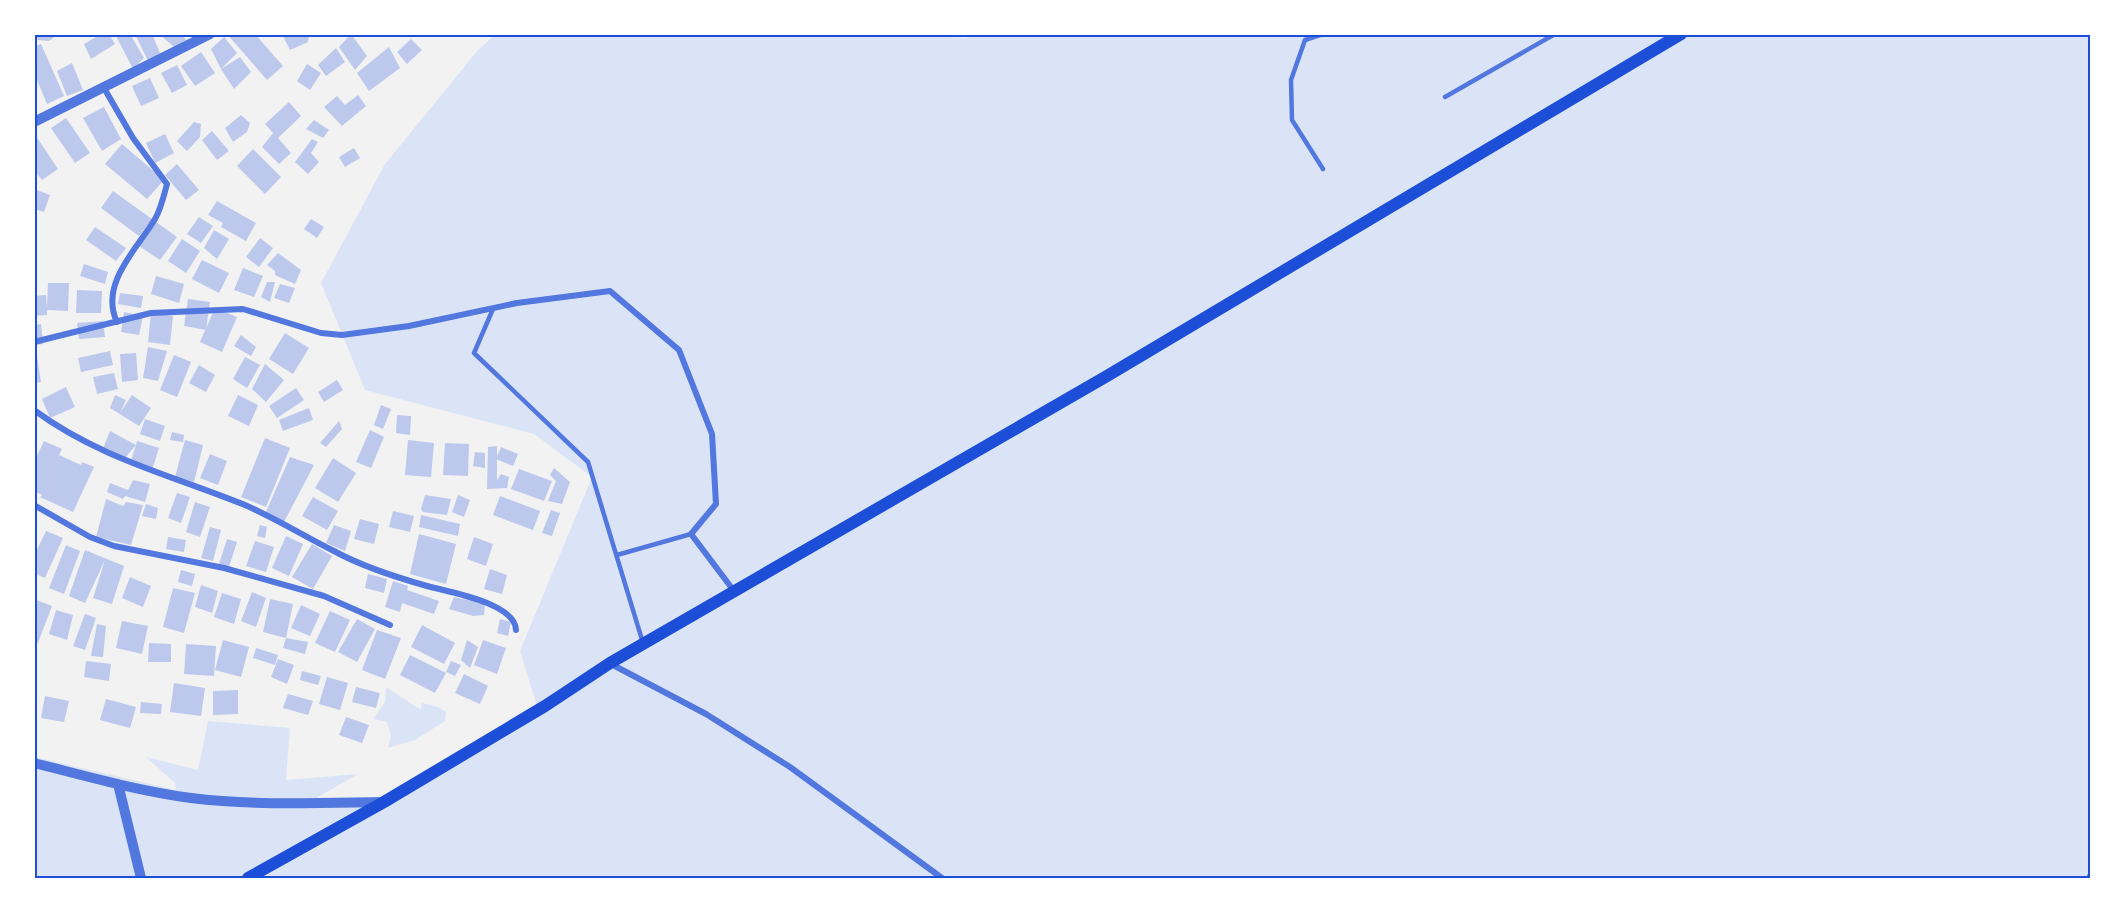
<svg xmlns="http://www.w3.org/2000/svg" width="2125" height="913" viewBox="0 0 2125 913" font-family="'Roboto Condensed',sans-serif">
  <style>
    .green { fill: #dbe4f7 }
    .building { fill: #bdc9ec }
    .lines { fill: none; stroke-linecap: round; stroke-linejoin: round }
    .service { stroke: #5277de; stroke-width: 4.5 }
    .minor { stroke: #5277de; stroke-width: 6 }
    .tertiary { stroke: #5277de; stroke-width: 10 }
    .secondary { stroke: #1d4ed8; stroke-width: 12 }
    .neatline { fill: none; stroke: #1d4ed8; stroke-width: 2 }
  </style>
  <rect width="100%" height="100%" fill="#f2f2f2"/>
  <path class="green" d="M909,34L966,38L972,34L2090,35V878H35V757L176,790L175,783L146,757L198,770L208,721L290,728L286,780L358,774L306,804L384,802L537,706L520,651L592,477L534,434L365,390L321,283L385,164L478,50L495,35Z
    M386,687L421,710L422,703L438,707L446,712L445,721L415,740L388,748L391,736L387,722L373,719L385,702Z"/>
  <path class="building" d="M34,34H58L49,41L38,40Z
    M101,34H109L115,44L91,59L84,44Z
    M115,34H130L144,58L133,69Z
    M135,34H152L160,53L148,61Z
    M159,34H182L186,40L174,47Z
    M227,34H255L283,66L267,80Z
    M282,34H309L308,42L290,50Z
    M351,34L367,56L355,70L339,47Z
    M224,37L237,53L221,69L240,57L251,72L234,89L221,69L211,49Z
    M411,39L422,50L407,64L397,52Z
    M41,44L64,96L47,104L34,73V47Z
    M389,47L400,68L369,91L357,73Z
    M336,48L345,62L326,76L318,65Z
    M201,52L215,73L195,86L181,66Z
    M72,63L83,90L67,96L57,71Z
    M307,64L321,73L310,90L297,81Z
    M177,65L187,85L172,93L161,73Z
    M150,78L159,98L141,106L132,86Z
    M358,95L366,106L342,126L324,107L337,96L345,105Z
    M289,102L301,116L278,138L291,153L279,164L262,147L273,133L265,124Z
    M104,107L121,139L102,151L83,118Z
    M241,115L250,123L247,132L233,142L225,128Z
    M66,118L90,153L75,163L51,128Z
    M314,120L329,130L323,138L306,129Z
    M194,122L201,124L200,137L187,151L177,141Z
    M212,131L229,151L217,160L202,140Z
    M34,133L58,169L42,180L34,170Z
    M165,134L174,153L155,163L146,143Z
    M312,139L318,142L311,153L319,162L308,174L295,162Z
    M122,144L164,180L147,199L105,164Z
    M354,148L360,158L345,167L339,157Z
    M253,149L281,177L265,194L237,166Z
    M177,164L199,190L186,200L165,175Z
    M34,189L50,195L44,212L34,209Z
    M113,191L152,219L139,236L101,208Z
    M217,201L256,223L246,241L221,227L223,223L208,215Z
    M199,217L213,226L201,243L187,234Z
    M311,219L324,227L317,238L304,229Z
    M156,222L177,237L160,260L139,246Z
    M95,227L126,248L116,261L86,240Z
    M214,230L229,239L217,259L204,248Z
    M260,238L273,248L259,267L246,257Z
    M182,239L200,251L186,273L168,261Z
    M278,253L301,270L295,284L275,275V271L267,265Z
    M202,260L229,273L219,293L192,279Z
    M84,264L108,272L105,284L80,276Z
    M243,268L263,276L254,297L234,290Z
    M156,276L184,284L179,303L151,294Z
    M267,282H275L270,302L261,297Z
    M48,283H69L68,311L47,310V315L34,316V296L46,295L47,307Z
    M280,284L295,288L289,303L274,298Z
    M77,290L102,291L101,313H76Z
    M120,293L143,296L141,308L118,304Z
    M188,299L210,302L206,330L184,326Z
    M215,308L237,317L222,352L200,342Z
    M124,312L143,316L139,335L121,332Z
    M151,313L173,316L170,345L148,342Z
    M103,321L105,337L79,339L77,323Z
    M41,324L43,344L34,345V325Z
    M285,333L309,348L293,374L269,359Z
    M241,335L256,347L251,356L234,346Z
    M148,347L167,351L158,381L143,378Z
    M110,351L113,365L81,372L78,358Z
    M136,353L138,380L122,382L120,354Z
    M174,355L191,362L177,397L160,390Z
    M34,356H37L41,382L34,383Z
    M245,357L260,365L247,388L233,379Z
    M265,364L284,380L266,402L252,389Z
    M199,365L215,375L206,392L189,383Z
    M114,373L118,389L97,394L93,377Z
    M337,380L343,390L324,402L318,392Z
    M66,387L75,407L50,418L42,399Z
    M296,388L304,400L277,418L269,406Z
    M115,395L126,400L120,413L132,395L151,408L139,426L110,408Z
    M238,395L258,405L249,426L228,416Z
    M381,405L391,409L383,429L374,425Z
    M309,408L313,420L283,431L279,420Z
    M397,415L411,416L410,435L396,433Z
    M145,419L165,426L160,441L140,434Z
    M339,421L342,429L326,447L320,443Z
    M370,430L384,437L371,468L356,462Z
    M110,431L136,445L137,441L159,448L152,470L130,463L136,445L125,458L102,451Z
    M172,432L184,435L183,442L170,440Z
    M265,438L290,448L266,507L241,497Z
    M185,440L203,445L194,482L175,477Z
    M408,440L434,443L431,477L405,475Z
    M44,441L62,449L59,455L81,465L82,462L94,467L73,512L40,497L42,495L34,491V462Z
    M445,443L469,444L468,476L443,475Z
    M497,446V480L501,474L509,477L507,488L487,489L488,447Z
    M501,447L518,454L513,466L496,459Z
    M475,452L485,453V468L473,466Z
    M210,454L227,461L218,485L200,478Z
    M290,457L314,465L284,522L265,514Z
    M333,458L356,473L338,502L315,488Z
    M554,468L570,482L562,504L548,501L556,481L550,475Z
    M519,469L552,481L544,501L511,489Z
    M133,480L150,484L145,502L125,496L123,499L107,492L110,483L128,490Z
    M177,493L190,497L181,523L168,518Z
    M425,495L451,499L447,515L423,512L421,509Z
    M458,495L470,500L464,517L452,512Z
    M500,496L540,511L533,530L493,515Z
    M313,497L338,511L327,530L302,516Z
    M106,499L123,506L126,502L143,505L131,545L96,537Z
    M195,502L210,507L200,537L186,532Z
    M146,504L158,508L156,519L142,516Z
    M551,510L560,513L552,536L542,533Z
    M393,511L414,516L410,532L389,527Z
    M421,515L460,524L458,536L419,527Z
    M360,519L379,524L374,544L354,539Z
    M260,525L267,527L265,538L257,536Z
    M334,525L351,531L345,551L326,543Z
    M210,527L221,530L213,561L201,558Z
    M46,531L63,538L45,578L34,573V556Z
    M419,534L456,544L446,584L410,574Z
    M286,536L303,544L289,576L272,568Z
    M168,537L186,540L184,552L166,549Z
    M474,537L493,544L486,566L467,559Z
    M227,539L237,542L229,567L219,564Z
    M255,541L274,547L266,572L246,566Z
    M312,544L332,556L313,589L292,577Z
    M66,545L80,551L64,594L49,588Z
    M85,550L124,566L112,604L93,598L105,560L85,603L69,596Z
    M490,569L507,575L502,594L484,589Z
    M181,570L195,574L192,586L178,582Z
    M368,574L387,579L384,593L365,588Z
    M130,577L151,586L143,607L122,598Z
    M393,581L408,586L407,590L439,601L434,614L402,603L400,612L385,607Z
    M201,585L218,591L212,613L195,607Z
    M173,588L195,593L184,633L163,627Z
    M252,592L266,598L256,627L241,621Z
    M222,593L241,599L234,624L214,617Z
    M454,597L485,604L484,615L473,616L449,609Z
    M34,599L52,606L38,643L34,641Z
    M270,599L293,604L286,638L308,642L305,654L283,648L286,638L263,632Z
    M301,605L320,614L310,636L291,628Z
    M56,610L73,615L67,640L49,634Z
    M330,611L350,620L335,652L315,643Z
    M85,614L96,618L85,650L73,646Z
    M357,619L375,629L357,662L338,652Z
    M500,619L511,622L508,636L497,633Z
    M122,621L148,626L142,654L116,648Z
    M97,624L106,626L103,657L91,656Z
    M422,625L455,643L444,664L411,647Z
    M377,630L401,638L385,679L362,670Z
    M223,640L249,647L241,677L215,670Z
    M467,640L478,647L470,668L461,660Z
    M483,640L506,648L497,674L474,665Z
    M149,643L171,644V662H148Z
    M186,644L216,646L214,676L184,674Z
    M256,648L278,655L275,665L253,658Z
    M410,655L446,673L435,693L400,675Z
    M278,659L294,665L287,684L271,677Z
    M86,661L111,664L109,681L84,677Z
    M451,661L461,665L455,676L446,672Z
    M302,671L321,676L318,685L300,680Z
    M464,674L488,686L480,704L455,693Z
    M327,677L348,683L340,710L319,704Z
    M174,683L205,688L201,716L170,712Z
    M356,687L380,693L376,708L352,702Z
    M238,690V714L213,715V691Z
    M288,694L313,701L308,715L283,708Z
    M45,696L69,701L64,722L41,718Z
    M106,699L136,707L130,728L100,720Z
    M141,702L162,704L161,714L140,713Z
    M346,717L369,725L362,743L339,735Z"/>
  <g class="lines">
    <path class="service" d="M1445,97L1555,34
      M1323,169L1292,120L1291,80L1305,40L1323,34
      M493,309L474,353L588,462L643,643
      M617,555L691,534"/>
    <path class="minor" d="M104,88L133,138L167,184C164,195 161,209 155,219C137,249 99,284 117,322
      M34,342L151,313L243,309L321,333L342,335L409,326L517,303L610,291L679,350L712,434L716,504L691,534L734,591
      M34,410C99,458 171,475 245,505C275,518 304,536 334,551C363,567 395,577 427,586C449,592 515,603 516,630
      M34,505L90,537L114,546L224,568L324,596L390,625
      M611,664L706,714L790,767L942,878
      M2089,878L2090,876"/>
    <path class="tertiary" d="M34,122L210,34
      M34,763C86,776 138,791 191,798C256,806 320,803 384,802
      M118,784L141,878"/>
    <path class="secondary" d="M248,878L384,802L545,706L610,663L1107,376L1681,34"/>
  </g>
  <rect width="2125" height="913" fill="none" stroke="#ffffff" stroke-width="72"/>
  <rect x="36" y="36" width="2053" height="841" class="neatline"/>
</svg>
